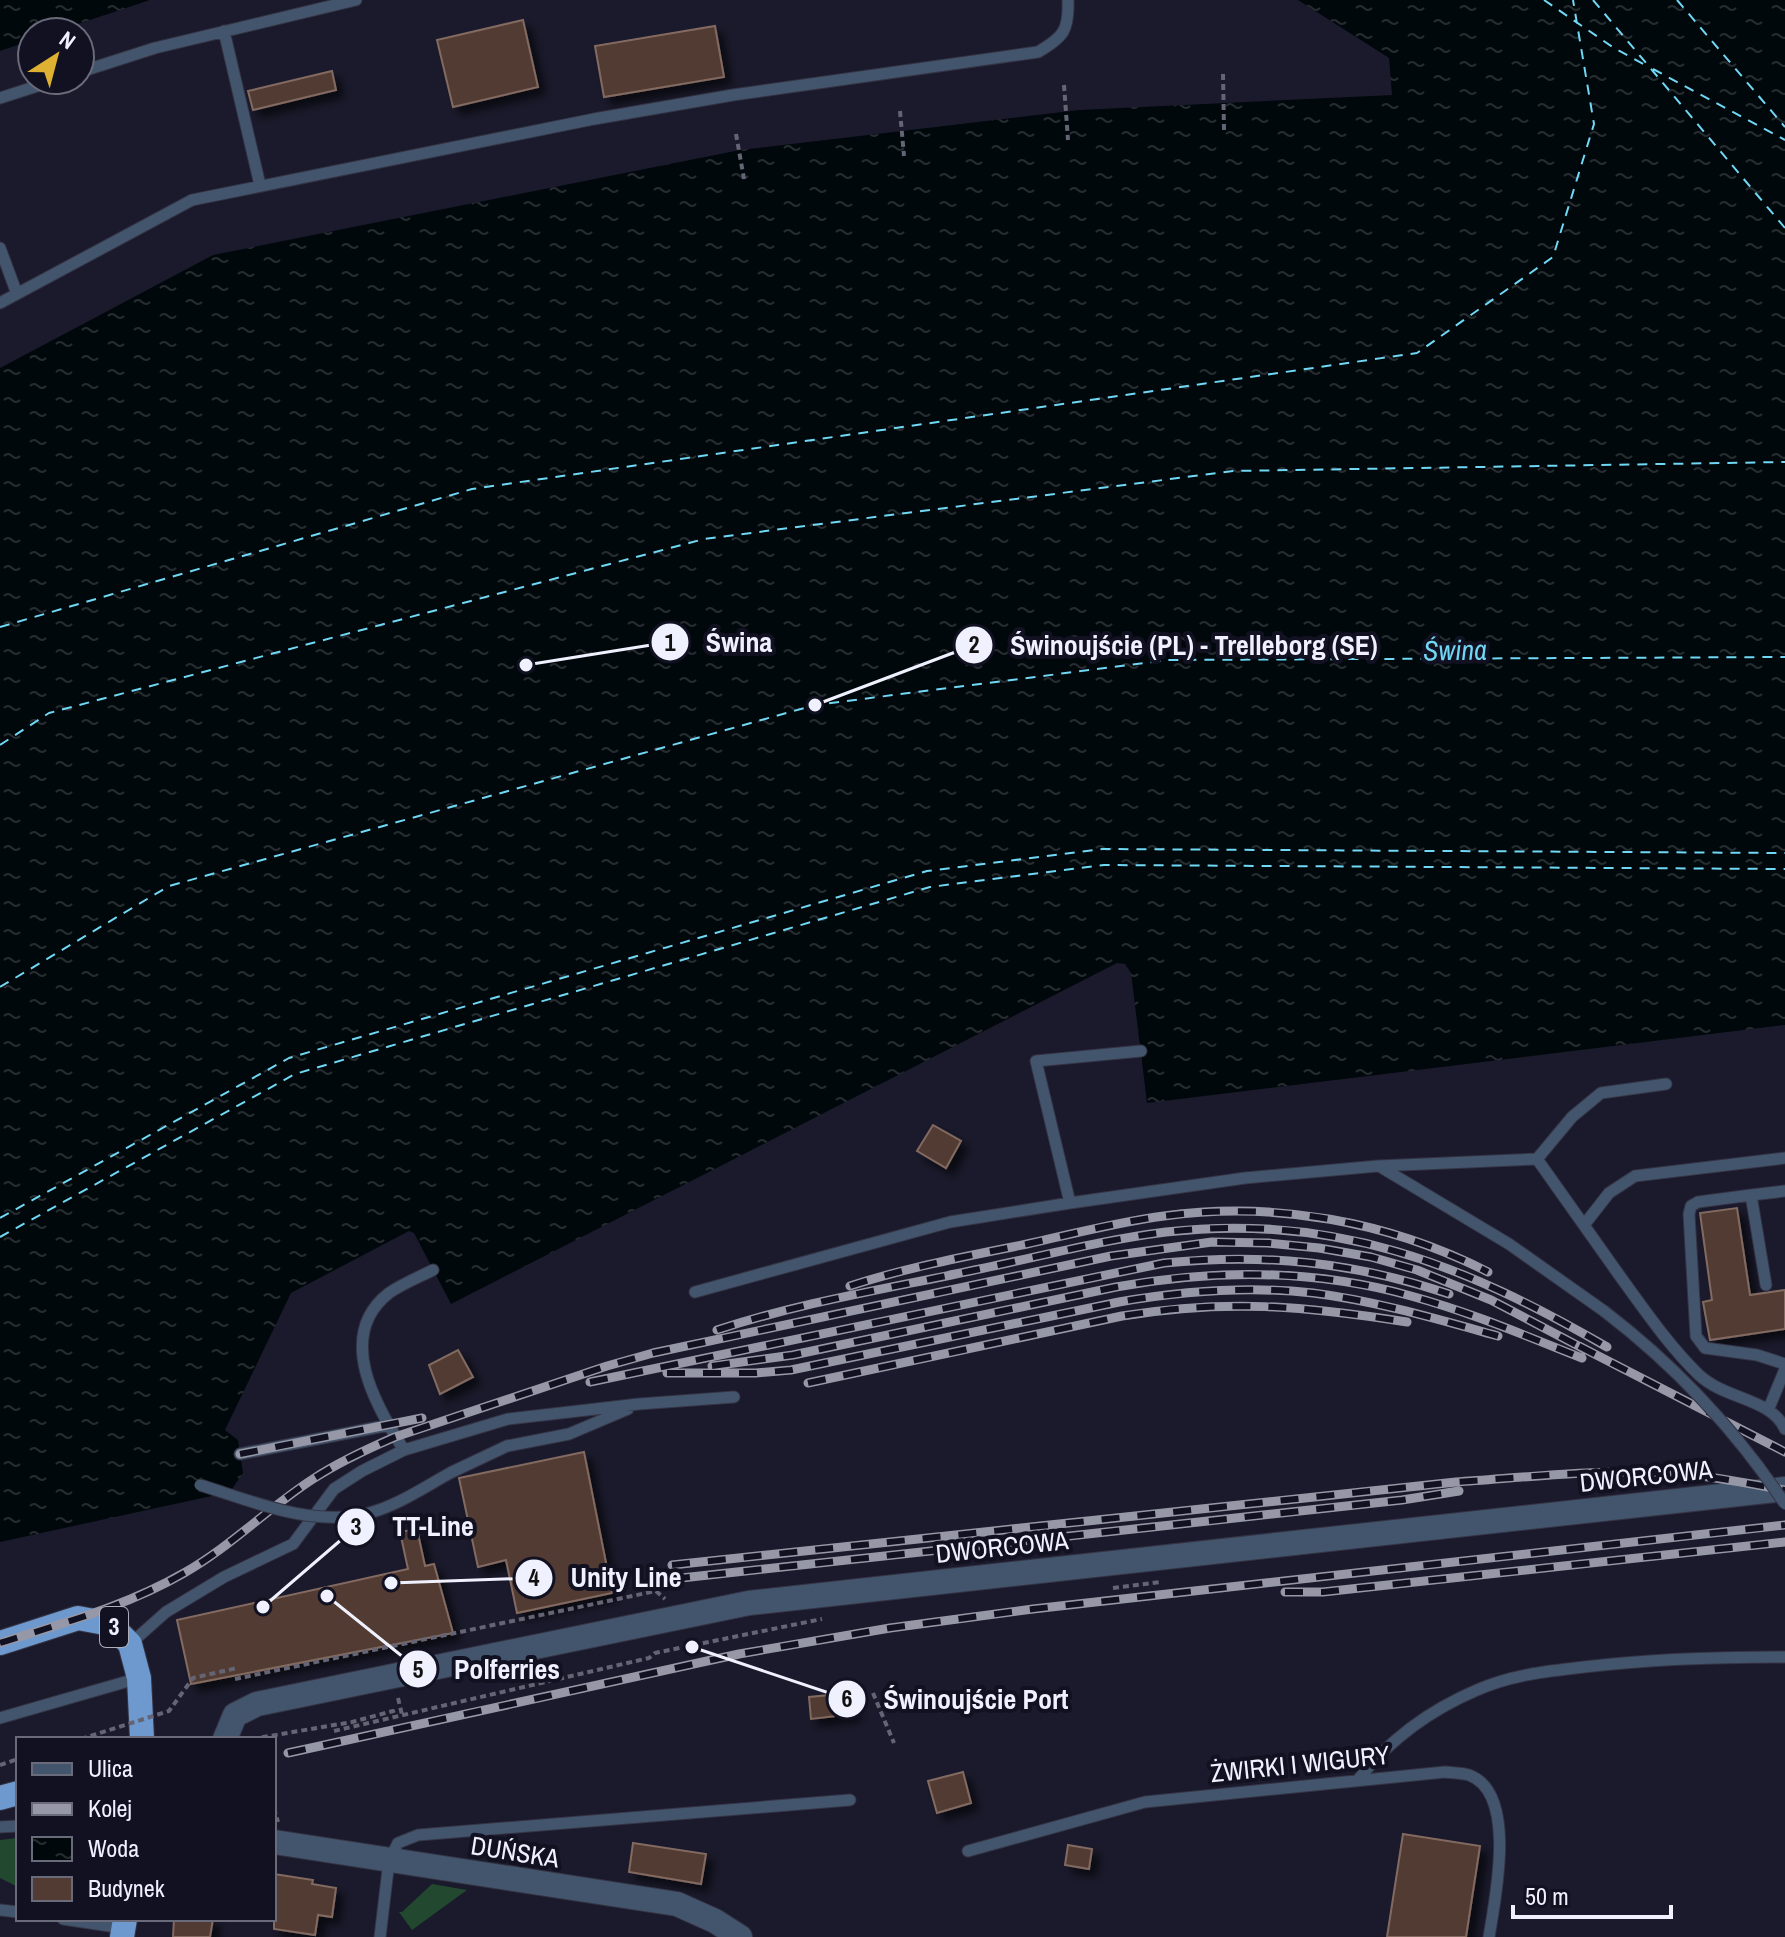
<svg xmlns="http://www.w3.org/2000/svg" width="1785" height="1937" viewBox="0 0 1785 1937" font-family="'Archivo Narrow',sans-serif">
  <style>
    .green { fill: #22492f }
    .water { fill: url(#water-ripples) }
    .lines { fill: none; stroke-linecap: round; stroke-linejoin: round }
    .ferry { stroke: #70d8f4; stroke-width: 2; stroke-dasharray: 10 8; stroke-linecap: butt }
    .building { fill: #513b32; stroke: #836a61; stroke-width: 2; filter: url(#shadow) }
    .service-casing { stroke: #343445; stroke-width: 13 }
    .tertiary-casing { stroke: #343445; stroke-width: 26 }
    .trunk-casing { stroke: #343445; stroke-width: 26 }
    .path { stroke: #646475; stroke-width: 4; stroke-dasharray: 6 4; stroke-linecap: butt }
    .service { stroke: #43556d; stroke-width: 11 }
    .tertiary { stroke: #43556d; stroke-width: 24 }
    .trunk { stroke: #6e99ce; stroke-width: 24 }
    .rail-casing { stroke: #9798a7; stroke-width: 9 }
    .rail { stroke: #112; stroke-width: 6; stroke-dasharray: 18; stroke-linecap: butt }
    .service-bridge-casing { stroke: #343445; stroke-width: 13; stroke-linecap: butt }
    .path-bridge { stroke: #646475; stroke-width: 4; stroke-dasharray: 6 4; stroke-linecap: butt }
    .service-bridge { stroke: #43556d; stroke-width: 11 }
    .labels { text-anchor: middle; stroke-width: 8; stroke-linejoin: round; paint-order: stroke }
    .shield { fill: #112; stroke: #adaebc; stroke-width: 2 }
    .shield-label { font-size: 24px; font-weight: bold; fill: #f0f1fe }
    .street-label { font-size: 26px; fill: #f0f1fe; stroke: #112 }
    .water-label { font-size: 28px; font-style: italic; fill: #70d8f4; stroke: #112 }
    .leader { fill: none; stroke: #f0f1fe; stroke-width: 3 }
    .callout-dot { fill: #f0f1fe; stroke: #112; stroke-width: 3 }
    .mark-label { font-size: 24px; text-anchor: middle; font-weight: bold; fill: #111 }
    .callout-label { font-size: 28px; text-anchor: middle; font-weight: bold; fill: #f0f1fe; stroke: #112; stroke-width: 8; stroke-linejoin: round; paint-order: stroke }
  </style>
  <defs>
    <pattern id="water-ripples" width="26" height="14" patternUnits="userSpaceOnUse" patternTransform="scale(2)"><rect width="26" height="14" fill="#01080b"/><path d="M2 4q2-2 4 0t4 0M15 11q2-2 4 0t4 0" fill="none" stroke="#262c30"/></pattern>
    <filter id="shadow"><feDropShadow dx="7" dy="7" stdDeviation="4" flood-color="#0009"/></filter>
  </defs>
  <rect width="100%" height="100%" fill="#1a1a2c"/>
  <path class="green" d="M18,1838V1887L0,1878V1840Z
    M432,1884L467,1890L412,1930L399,1912H402Z"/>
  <path class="water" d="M0,0H150L54,32H32V40L0,51Z
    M1298,0H1785V1025L1147,1103L1131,973L1125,964L1117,963L451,1304L414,1233L409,1231L291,1293L225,1430L238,1440L243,1473L230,1492L0,1542V368L213,255L740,150L1079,110L1392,95L1389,58Z"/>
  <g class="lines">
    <path class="ferry" d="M1544,0L1614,48L1647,66
      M1593,0L1785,228
      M1677,0L1785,127
      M1653,69L1785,140
      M0,627L472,489L1417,353L1553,257L1594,124L1573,0
      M0,745L49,713L704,539L1233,471L1785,462
      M0,987L169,886L815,705L1168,660L1785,657
      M0,1218L289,1058L927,871L1103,849L1785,853
      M0,1237L295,1074L930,887L1104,865L1785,869"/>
  </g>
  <path class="building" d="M523,20L538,87L453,107L437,40Z
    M715,26L724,77L604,97L595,46Z
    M332,71L336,90L253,110L248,91Z
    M933,1125L961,1141L946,1168L917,1151Z
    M1737,1208L1750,1295L1785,1290V1329L1710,1340L1703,1302L1712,1300L1700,1213Z
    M458,1350L473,1377L440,1394L429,1365Z
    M584,1452L612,1593L517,1613L506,1560L478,1567L459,1478Z
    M417,1529L425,1566L434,1564L453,1633L191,1684L177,1620L408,1569L400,1532Z
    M851,1693L854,1714L811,1719L809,1697Z
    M963,1772L971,1803L937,1813L928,1781Z
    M1403,1834L1480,1846L1466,1937H1387Z
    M633,1843L706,1854L701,1884L629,1872Z
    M1068,1845L1092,1849L1089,1869L1065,1865Z
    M274,1874L313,1880L312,1884L336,1888L332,1917L318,1915L315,1935L274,1929Z
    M174,1919H213L210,1937H173Z"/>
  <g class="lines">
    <defs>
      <path id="service" d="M224,31L260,185
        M80,72L155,48L356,0
        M0,98L56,80
        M0,248L17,294
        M0,303L192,200L594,119L733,95L1038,52C1064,37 1069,30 1068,0
        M1537,1159L1572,1117L1601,1093L1666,1084
        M1379,1166L1509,1244L1604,1311
        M1751,1195L1698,1202L1691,1206L1689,1214L1696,1336L1705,1348L1757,1355L1785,1364
        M1070,1203L1036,1061L1141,1051
        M1584,1225L1609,1193L1635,1176L1785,1158
        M1766,1285L1751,1195L1785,1191
        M695,1292L950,1222L1070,1203L1245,1178L1378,1166L1537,1159C1565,1199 1594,1239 1622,1279C1646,1312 1670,1347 1699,1375C1726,1400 1771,1398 1785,1429
        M1769,1408L1785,1369
        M404,1450C375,1405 335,1335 389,1293C402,1284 419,1277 433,1270
        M240,1454L389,1425
        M452,1472L507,1446L569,1434L628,1409
        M130,1644L166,1612L224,1577L293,1544L334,1489L362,1471L404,1450L508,1419L639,1404L734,1397
        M0,1718L139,1678
        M1357,1781C1388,1741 1430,1710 1477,1690C1510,1675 1548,1671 1584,1667C1651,1659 1717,1657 1785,1657
        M0,1827L18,1826
        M968,1851L1145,1802L1445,1772C1452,1773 1462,1773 1469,1775C1518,1793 1495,1899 1489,1937
        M0,1910L18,1912
        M63,1919L123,1928
        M380,1937L389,1861L398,1843L418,1835L850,1800"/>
      <path id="tertiary" d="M225,1739L235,1715L257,1704L749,1603L1785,1489
        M274,1842L677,1904L715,1921L740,1937"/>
      <path id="trunk" d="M0,1643L78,1618L110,1624L130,1644L139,1678L142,1739
        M0,1798L18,1793
        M122,1937L125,1919"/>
    </defs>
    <use href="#service" class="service-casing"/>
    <use href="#tertiary" class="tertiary-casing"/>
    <use href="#trunk" class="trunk-casing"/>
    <path class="path" d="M1223,74L1224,130
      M1064,85L1068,140
      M900,111L904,156
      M736,134L744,179
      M1113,1588L1160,1582
      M235,1679L656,1591L665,1599
      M873,1693L894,1743
      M398,1698L402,1715
      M334,1731L649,1658L655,1653L822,1619
      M252,1739L352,1722L393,1711L395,1717
      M0,1765L18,1759
      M274,1808L278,1822"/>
    <use href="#service" class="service"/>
    <use href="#tertiary" class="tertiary"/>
    <use href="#trunk" class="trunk"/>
    <defs>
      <path id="rail" d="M850,1286C908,1267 968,1256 1027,1244C1072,1234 1118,1222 1164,1216C1275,1201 1388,1221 1488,1272
        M717,1330C799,1303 885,1289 970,1271C1035,1258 1100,1240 1166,1232C1334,1213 1464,1264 1607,1347
        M1579,1346L1785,1452
        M712,1366L793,1355L1116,1287C1215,1269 1314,1269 1411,1296C1470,1312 1526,1336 1582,1358
        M667,1373H756L791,1370L1119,1302C1183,1291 1248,1286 1313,1293C1376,1301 1437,1319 1498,1336
        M590,1382L1164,1263C1265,1253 1353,1262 1449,1294
        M808,1383L1122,1316C1227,1299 1303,1306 1407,1322
        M240,1454L422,1418
        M672,1565L1456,1482C1531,1477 1607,1468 1682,1474C1717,1477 1751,1484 1785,1490
        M672,1579L1402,1500L1459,1491
        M1285,1592H1323L1785,1542
        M0,1643C63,1623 127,1606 184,1573C230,1547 268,1508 313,1479C339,1462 367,1449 395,1437L607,1366L653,1353L1111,1256L1212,1242L1268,1243L1319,1248L1371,1257L1417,1270L1491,1300L1586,1350
        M288,1753L739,1654L890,1628L1033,1609L1785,1525"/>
    </defs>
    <use href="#rail" class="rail-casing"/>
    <use href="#rail" class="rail"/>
    <defs>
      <path id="service-bridge" d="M1604,1311C1676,1366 1735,1429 1785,1504
        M200,1485C252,1501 313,1528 369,1513C399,1505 426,1486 452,1472"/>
    </defs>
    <use href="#service-bridge" class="service-bridge-casing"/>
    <path class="path-bridge" d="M81,1739L169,1711L193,1678L237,1668"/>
    <use href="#service-bridge" class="service-bridge"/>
  </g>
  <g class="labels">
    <rect class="shield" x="100" y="1607" width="28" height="40" rx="6"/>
    <g class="shield-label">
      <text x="114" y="1635">3</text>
    </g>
    <g class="street-label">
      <text transform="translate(1646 1476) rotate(-6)" y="9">DWORCOWA</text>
      <text transform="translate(1002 1547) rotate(-6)" y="9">DWORCOWA</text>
      <text transform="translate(1300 1764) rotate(-6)" y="9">ŻWIRKI I WIGURY</text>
      <text transform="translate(515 1852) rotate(9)" y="9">DUŃSKA</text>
    </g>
    <g class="water-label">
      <text transform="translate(1455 650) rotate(-1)" y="10">Świna</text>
    </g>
  </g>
  <path class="leader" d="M526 665L670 642M815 705L974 645M263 1607L356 1527M391 1583L534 1578M327 1596L418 1669M692 1647L847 1699"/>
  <g class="callout-dot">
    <circle cx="526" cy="665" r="8"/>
    <circle cx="815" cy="705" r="8"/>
    <circle cx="263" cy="1607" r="8"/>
    <circle cx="391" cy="1583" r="8"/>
    <circle cx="327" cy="1596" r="8"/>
    <circle cx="692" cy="1647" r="8"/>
    <circle cx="670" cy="642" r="20"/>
    <circle cx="974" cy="645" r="20"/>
    <circle cx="356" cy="1527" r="20"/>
    <circle cx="534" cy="1578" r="20"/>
    <circle cx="418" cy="1669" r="20"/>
    <circle cx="847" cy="1699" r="20"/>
  </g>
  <g class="mark-label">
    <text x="670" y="651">1</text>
    <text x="974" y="653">2</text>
    <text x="356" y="1535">3</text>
    <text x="534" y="1586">4</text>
    <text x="418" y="1678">5</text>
    <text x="847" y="1707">6</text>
  </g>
  <g class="callout-label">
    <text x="739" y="652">Świna</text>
    <text x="1194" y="655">Świnoujście (PL) - Trelleborg (SE)</text>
    <text x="433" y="1536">TT-Line</text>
    <text x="626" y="1587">Unity Line</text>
    <text x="507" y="1679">Polferries</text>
    <text x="976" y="1709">Świnoujście Port</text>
  </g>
  <rect x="16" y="1737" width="260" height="184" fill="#111122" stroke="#6a6b7a" stroke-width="2"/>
  <rect x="32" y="1763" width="40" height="12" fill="#43556d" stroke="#6a6b7a" stroke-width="2"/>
  <text x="88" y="1777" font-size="24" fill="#f0f1fe">Ulica</text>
  <rect x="32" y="1803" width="40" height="12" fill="#9798a7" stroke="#6a6b7a" stroke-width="2"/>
  <text x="88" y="1817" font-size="24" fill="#f0f1fe">Kolej</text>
  <rect x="32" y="1837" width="40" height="24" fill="url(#water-ripples)" stroke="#6a6b7a" stroke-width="2"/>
  <text x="88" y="1857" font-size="24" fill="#f0f1fe">Woda</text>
  <rect x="32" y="1877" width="40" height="24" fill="#513b32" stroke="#6a6b7a" stroke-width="2"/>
  <text x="88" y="1897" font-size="24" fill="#f0f1fe">Budynek</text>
  <g transform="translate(56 56) rotate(36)"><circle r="38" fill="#111122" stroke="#6a6b7a" stroke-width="2"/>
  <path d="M0-6L14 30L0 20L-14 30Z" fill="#deb133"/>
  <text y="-12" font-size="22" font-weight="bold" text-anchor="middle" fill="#f0f1fe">N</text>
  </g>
  <path d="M1513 1905v12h158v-12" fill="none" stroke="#f0f1fe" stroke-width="4"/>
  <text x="1525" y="1905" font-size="24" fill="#f0f1fe" stroke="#111122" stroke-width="6" paint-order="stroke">50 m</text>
</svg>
